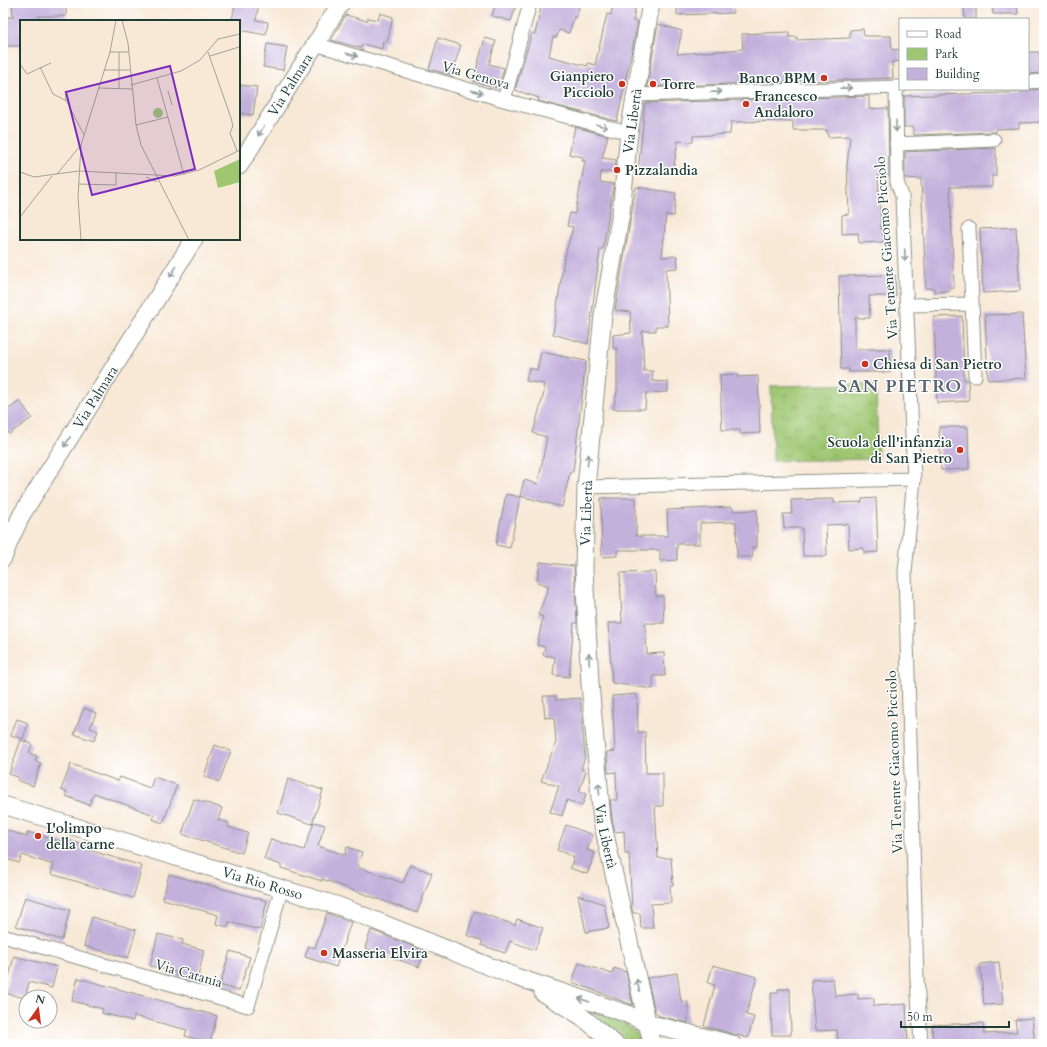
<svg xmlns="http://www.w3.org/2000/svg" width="1047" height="1047" viewBox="0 0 1047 1047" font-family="Cardo,serif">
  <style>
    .grass { fill: url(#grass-dots); stroke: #5f8253 }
    .park { fill: url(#park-tufts); stroke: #5f8253 }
    .building { fill: #c3b1dc }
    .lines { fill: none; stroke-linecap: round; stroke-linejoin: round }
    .minor-casing { stroke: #8c9285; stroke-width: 15 }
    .tertiary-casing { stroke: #8c9285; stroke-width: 19 }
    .minor { stroke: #fff; stroke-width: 13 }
    .tertiary { stroke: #fff; stroke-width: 17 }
    .oneway { stroke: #8f9e9a }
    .poi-dot { fill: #c8321e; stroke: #fff; stroke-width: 1.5 }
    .labels { text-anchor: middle; stroke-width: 3; stroke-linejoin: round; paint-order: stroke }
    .street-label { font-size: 14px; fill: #1f3d34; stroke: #fff }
    .poi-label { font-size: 14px; font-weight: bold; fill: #1f3d34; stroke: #fff; text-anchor: start }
    .district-label { font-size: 18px; font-weight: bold; letter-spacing: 1px; fill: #58666f; stroke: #fff }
    .inset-road { fill: none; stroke: #a1a495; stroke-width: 1 }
    .view { fill: #7b2cbf; fill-opacity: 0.15; stroke: #7b2cbf; stroke-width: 2 }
    .inset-edge { fill: none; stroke: #1f3d34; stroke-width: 2 }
  </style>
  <defs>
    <pattern id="grass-dots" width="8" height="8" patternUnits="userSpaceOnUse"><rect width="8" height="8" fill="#9fc772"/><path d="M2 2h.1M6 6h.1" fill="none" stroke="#81a35e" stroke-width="1.8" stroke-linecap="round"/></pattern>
    <pattern id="park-tufts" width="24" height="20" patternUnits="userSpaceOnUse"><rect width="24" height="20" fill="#9fc772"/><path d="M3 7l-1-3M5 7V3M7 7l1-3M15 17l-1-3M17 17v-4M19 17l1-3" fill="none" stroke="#81a35e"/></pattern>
  </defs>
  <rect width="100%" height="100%" fill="#fff"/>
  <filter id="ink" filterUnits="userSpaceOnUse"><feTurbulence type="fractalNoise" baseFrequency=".025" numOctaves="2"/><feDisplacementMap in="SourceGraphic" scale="8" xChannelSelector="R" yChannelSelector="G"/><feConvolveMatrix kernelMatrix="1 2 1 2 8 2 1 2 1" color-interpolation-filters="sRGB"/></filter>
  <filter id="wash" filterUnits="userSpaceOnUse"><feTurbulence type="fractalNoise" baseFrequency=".012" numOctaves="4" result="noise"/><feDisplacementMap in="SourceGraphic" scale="16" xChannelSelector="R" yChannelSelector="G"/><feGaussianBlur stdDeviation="0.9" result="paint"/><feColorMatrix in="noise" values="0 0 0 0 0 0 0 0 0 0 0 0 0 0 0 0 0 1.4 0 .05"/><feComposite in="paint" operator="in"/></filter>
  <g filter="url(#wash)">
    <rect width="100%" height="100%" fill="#f8e8d6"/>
    <path class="grass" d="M590,1009C602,1014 645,1027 639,1044H630L590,1011Z"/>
    <path class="park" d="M876,384L878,459L773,461L771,386Z"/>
    <g id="blocks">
      <path class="building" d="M12,3H66V16H38L39,21H21V46H6L5,17H13Z
        M235,3H259L256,20L268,22L266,35L239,30V21H232Z
        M496,3H517L511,21L492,16Z
        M542,3H580L576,18L574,17L569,33L559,30L557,37H553L549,56L587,66L588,63L595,65L607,14L611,15L613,3H636L633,21L638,22L617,121L538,101L539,98L515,90L532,33L535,34Z
        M677,3H732L733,13L677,15Z
        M992,3H1017L1018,14H993Z
        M976,6V19H965L964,7Z
        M380,13L393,17L387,42L383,41L382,49L362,44L361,48L331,40L346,15L367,21L368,18L378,20Z
        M658,24L682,31L677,54L743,49L742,34L789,32V37H797V40L850,38V30L863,29L864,36H891L892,50L900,49V61L892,62L893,78L647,87Z
        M438,38L461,45L451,75L429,69Z
        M485,38L496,41L489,64L504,68L498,88L473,81Z
        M267,44L287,47L283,70L263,67Z
        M1028,52H1039L1040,73L1028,74Z
        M239,85L257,87L253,115L239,113Z
        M1041,89V91H1044V122L1019,123V128L996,129V132L914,135L913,127H904V96L1028,92V90Z
        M869,96V109L888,108L889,176L878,175L881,229H883L884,242L859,243L858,233L842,234V215L849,214L847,166L850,136L828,137L827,130H793V121L731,122L730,134L693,136V142L678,141L673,171L638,172L645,103Z
        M575,127L608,136L602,158L616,160L615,172H601L600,182L614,184L603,249H600L588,344L553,334L564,259L573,227L567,226L570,213L575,214L585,161H582L583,157L569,154Z
        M996,148V176H992V187H950L954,288H950V291L934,292V288H926L921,179L905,178V152Z
        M636,187L676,193L674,216L666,215L662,257L677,256L678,268L666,269L668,326H656V331H642L644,371H653L652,381L668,382V392L646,393L645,409H613L617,392V348H613V335L631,333L630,312L615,310Z
        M1016,227L1020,291L983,293L980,229Z
        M895,275L896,296H869L870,318H855V349H890V372H849V369H841L839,276Z
        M1022,314L1026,378L988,380L985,315Z
        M962,316L964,380H968L969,401L937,403L934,317Z
        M541,352L586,361L573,472H570L562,507L520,496L524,480L538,484L547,437L533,433L545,389L543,388L544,384L526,381L529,368L537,370Z
        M737,374V377L758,376L760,433L740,434V430H722L720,375Z
        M20,401L32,418L9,434L3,425V413Z
        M939,427H968L969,469L941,470Z
        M506,494L520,497L510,548L496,545Z
        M601,498H636V536H668L667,510L732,507L733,511L757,510V547H752L753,557H737L736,522L700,523V544H677V560L660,561V550H617V556L602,557Z
        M876,498L878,552L864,553V548L849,549L848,524L826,525L827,556H803L802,528H784L783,514H792L791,500L834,499V503L862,502V499Z
        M540,562L574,566L577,623H574L569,677L553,675L555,657L543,655L545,647L537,645L543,617L538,615L549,586L537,582Z
        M655,572L656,596H663L664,623H645L647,654L664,653L665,676H653V689L612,683L608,623H622L620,573Z
        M637,694L638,732H645L646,773H663V806H655L658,858H671L673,885H670L671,903L651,904L653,928H641L640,913H633L632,909L629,854H625L624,831L615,832L612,819L610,800H617L616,772L608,773L607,752L615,751L612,696Z
        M543,696H556V700L580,698L585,757L581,769L586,771L579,792L586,794L582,806L567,800L562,816L550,812L559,786L541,781L556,742L554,717L545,718Z
        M84,708L96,713L90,728L98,731L94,741L74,734Z
        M17,719L28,723L23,739L11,735Z
        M21,740L32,744L29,753L37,756L35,761L41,763L33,786L17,780L18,777L9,774Z
        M215,745L231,751L219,782L204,776Z
        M71,764L118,781L120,777L150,788L154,777L177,785L163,823L152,819L154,815L94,793L89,805L66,796L67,792L61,790Z
        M288,779L323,790L312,824L278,813Z
        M194,799L222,808L218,820L229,823L228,827L248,833L242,853L182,834Z
        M314,822L325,825L318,846L345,855L347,847L362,852L357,867L403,883L410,865L432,873L417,913L322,879V881L281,868V865L264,859L271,839L304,850Z
        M566,825L593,835L587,850L595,853L587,874L570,868L574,857L557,850Z
        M3,829L27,837L28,832L69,844L70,841L90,847L89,850L142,866L133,898L51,874L54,865L22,855L19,863L3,858Z
        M169,874L267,901L260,930L229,922L228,927L216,924L218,915L163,899Z
        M578,895L604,904L609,928L586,932Z
        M25,897L70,910L62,940L16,926Z
        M475,911L515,925L517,919L543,928L535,950L510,941L505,953L481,945L483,941L467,935Z
        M327,913L351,922L336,967L305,957L309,946L315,948Z
        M92,917L136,930L128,958L84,946Z
        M371,930L425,951L419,967L365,948Z
        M158,934L183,940L182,944L204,950L197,981L175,976L176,972L150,966Z
        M230,951L250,957L239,991L220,985Z
        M14,956L57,967L52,988L29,982L25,998L5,993Z
        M999,962L1003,1004L984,1005L980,964Z
        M579,963L612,974L614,968L626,972L633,1005L572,982Z
        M713,965L757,977L746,1015L754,1017L748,1038L704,1026L715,985L708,983Z
        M677,973L681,1001L688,1002V1023L659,1016L655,1011L647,978Z
        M78,978L217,1016L210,1043L185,1036L187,1030L134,1016L133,1021L102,1013L103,1009L72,1001Z
        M833,979L835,996L858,994V999L874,998V1006L906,1004L908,1044H838L837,1030L815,1031L811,980Z
        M778,989H790L791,1035H772L771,993H778Z
        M1032,1018L1035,1044H933L932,1025L983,1023L984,1034L1017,1032L1015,1020Z"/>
    </g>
  </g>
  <g filter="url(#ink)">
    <use href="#blocks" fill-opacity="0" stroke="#8c9285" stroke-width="1"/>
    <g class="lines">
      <defs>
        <path id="minor" d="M315,44L504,100L629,133
          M1028,82L1044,81
          M896,87L897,182L902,196L913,457L914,479L905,572L917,979L921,1044
          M635,95L900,87
          M504,100L530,3
          M896,144L994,140
          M969,229L975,376
          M908,305L972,304
          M586,487L914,479
          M3,936L248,1006L282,887"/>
        <g id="tertiary">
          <path id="s1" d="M651,3L629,133L621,213L603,315L586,487L584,569L590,683L602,821L652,1044"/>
          <path id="s2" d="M239,166L341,3"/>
          <path id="s3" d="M3,558L9,542L22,514L194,239"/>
          <path id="s4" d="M3,805L339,906L516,977L625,1013L647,1023L732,1044"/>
          <path d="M543,993L581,1016L615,1044"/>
        </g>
      </defs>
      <use href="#minor" class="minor-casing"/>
      <use href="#tertiary" class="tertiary-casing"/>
      <use href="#minor" class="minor"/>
      <use href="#tertiary" class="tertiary"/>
    </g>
    <defs><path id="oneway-shaft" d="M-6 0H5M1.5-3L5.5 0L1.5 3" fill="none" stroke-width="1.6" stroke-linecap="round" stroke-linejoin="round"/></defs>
    <g class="oneway">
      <use href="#oneway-shaft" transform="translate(352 55) rotate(16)"/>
      <use href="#oneway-shaft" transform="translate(846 88) rotate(-2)"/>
      <use href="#oneway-shaft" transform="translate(477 92) rotate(16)"/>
      <use href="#oneway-shaft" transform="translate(716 92) rotate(-2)"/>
      <use href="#oneway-shaft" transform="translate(602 126) rotate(15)"/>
      <use href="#oneway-shaft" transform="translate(896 126) rotate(90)"/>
      <use href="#oneway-shaft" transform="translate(261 131) rotate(122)"/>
      <use href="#oneway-shaft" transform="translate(905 255) rotate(87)"/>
      <use href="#oneway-shaft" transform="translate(173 272) rotate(122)"/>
      <use href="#oneway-shaft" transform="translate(67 442) rotate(122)"/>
      <use href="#oneway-shaft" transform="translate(588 460) rotate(-84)"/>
      <use href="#oneway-shaft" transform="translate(589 659) rotate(-93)"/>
      <use href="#oneway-shaft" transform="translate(599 789) rotate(-95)"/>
      <use href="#oneway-shaft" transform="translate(638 985) rotate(-103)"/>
      <use href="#oneway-shaft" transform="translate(584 1000) rotate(-161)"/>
    </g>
  </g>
  <g class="poi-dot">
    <circle cx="824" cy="78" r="4"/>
    <circle cx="622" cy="84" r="4"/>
    <circle cx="653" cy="84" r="4"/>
    <circle cx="746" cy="104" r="4"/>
    <circle cx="617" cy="170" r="4"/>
    <circle cx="865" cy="364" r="4"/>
    <circle cx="960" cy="450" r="4"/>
    <circle cx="38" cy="836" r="4"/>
    <circle cx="324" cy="953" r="4"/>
  </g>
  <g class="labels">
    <g class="street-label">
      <text transform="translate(476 75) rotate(16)" y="5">Via Genova</text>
      <text dy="5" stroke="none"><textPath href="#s2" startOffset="96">Via Palmara</textPath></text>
      <text transform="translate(632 121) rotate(-82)" y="5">Via Libertà</text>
      <text transform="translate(886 248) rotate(-94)" y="5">Via Tenente Giacomo Picciolo</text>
      <text dy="5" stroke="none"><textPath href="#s3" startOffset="186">Via Palmara</textPath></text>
      <text transform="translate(586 513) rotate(-88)" y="5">Via Libertà</text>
      <text transform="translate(894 762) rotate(-92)" y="5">Via Tenente Giacomo Picciolo</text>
      <text dy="5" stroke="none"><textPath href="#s1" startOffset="839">Via Libertà</textPath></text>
      <text dy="5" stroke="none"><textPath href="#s4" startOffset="271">Via Rio Rosso</textPath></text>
      <text transform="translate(189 973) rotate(16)" y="5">Via Catania</text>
    </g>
    <g class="poi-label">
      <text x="614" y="81" text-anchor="end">Gianpiero<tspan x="614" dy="16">Picciolo</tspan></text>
      <text x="816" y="83" text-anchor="end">Banco BPM</text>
      <text x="661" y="89">Torre</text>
      <text x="754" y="101">Francesco<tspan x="754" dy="16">Andaloro</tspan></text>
      <text x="625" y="175">Pizzalandia</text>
      <text x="873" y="369">Chiesa di San Pietro</text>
      <text x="952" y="447" text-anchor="end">Scuola dell'infanzia<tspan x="952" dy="16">di San Pietro</tspan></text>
      <text x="46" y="833">L'olimpo<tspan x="46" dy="16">della carne</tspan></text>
      <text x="332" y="958">Masseria Elvira</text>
    </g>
    <g class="district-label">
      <text x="900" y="392">SAN PIETRO</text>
    </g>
  </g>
  <g transform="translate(20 20)">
    <rect width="220" height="220" fill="#f8e8d6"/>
    <path d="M133 93a5 5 0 1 1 10 0a5 5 0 1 1-10 0Z" fill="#9fc772"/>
    <path d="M220,139V162L198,168L194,151Z" fill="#9fc772"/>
    <path class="inset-road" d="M102,0L108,23L116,105L121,125L169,220M90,32H109M188,32L211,98L213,106L210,113L217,131M190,36L219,27M0,44L7,54L31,43M20,47L33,74L47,81M85,50H110M137,58L164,155M111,65L161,51L180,40L198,19L220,14M79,68L112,69M99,69V32M45,71L46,80L64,115M148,71L152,85M116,105L148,97M0,152L14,157L59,151L155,156L179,150L220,130M37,154L61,125M126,157L137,162M58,164L96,165V152M0,197L32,156M61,220L58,177L61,125L90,32L96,0"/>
    <path class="view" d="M150,46L175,149L72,175L46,72Z"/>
    <rect width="220" height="220" class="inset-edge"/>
  </g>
  <rect width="1047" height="1047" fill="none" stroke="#fff" stroke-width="16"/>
  <rect x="899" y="18" width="130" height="72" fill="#ffffff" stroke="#a5b1ae"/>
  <rect x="907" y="31" width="20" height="6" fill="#ffffff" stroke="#a5b1ae"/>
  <text x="935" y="38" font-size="12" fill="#1f3d34">Road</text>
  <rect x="907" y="48" width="20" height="12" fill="url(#park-tufts)" stroke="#a5b1ae"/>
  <text x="935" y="58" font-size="12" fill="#1f3d34">Park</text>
  <rect x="907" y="68" width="20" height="12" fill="#c3b1dc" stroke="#a5b1ae"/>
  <text x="935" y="78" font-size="12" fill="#1f3d34">Building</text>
  <g transform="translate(38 1009) rotate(14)"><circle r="19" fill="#ffffff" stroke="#a5b1ae"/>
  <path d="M0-3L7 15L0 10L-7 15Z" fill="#c8321e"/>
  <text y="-6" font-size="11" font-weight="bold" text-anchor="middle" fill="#1f3d34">N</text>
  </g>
  <path d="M901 1021v6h108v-6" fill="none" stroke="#1f3d34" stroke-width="2"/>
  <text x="907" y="1021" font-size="12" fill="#1f3d34" stroke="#ffffff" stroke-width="3" paint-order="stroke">50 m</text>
</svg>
